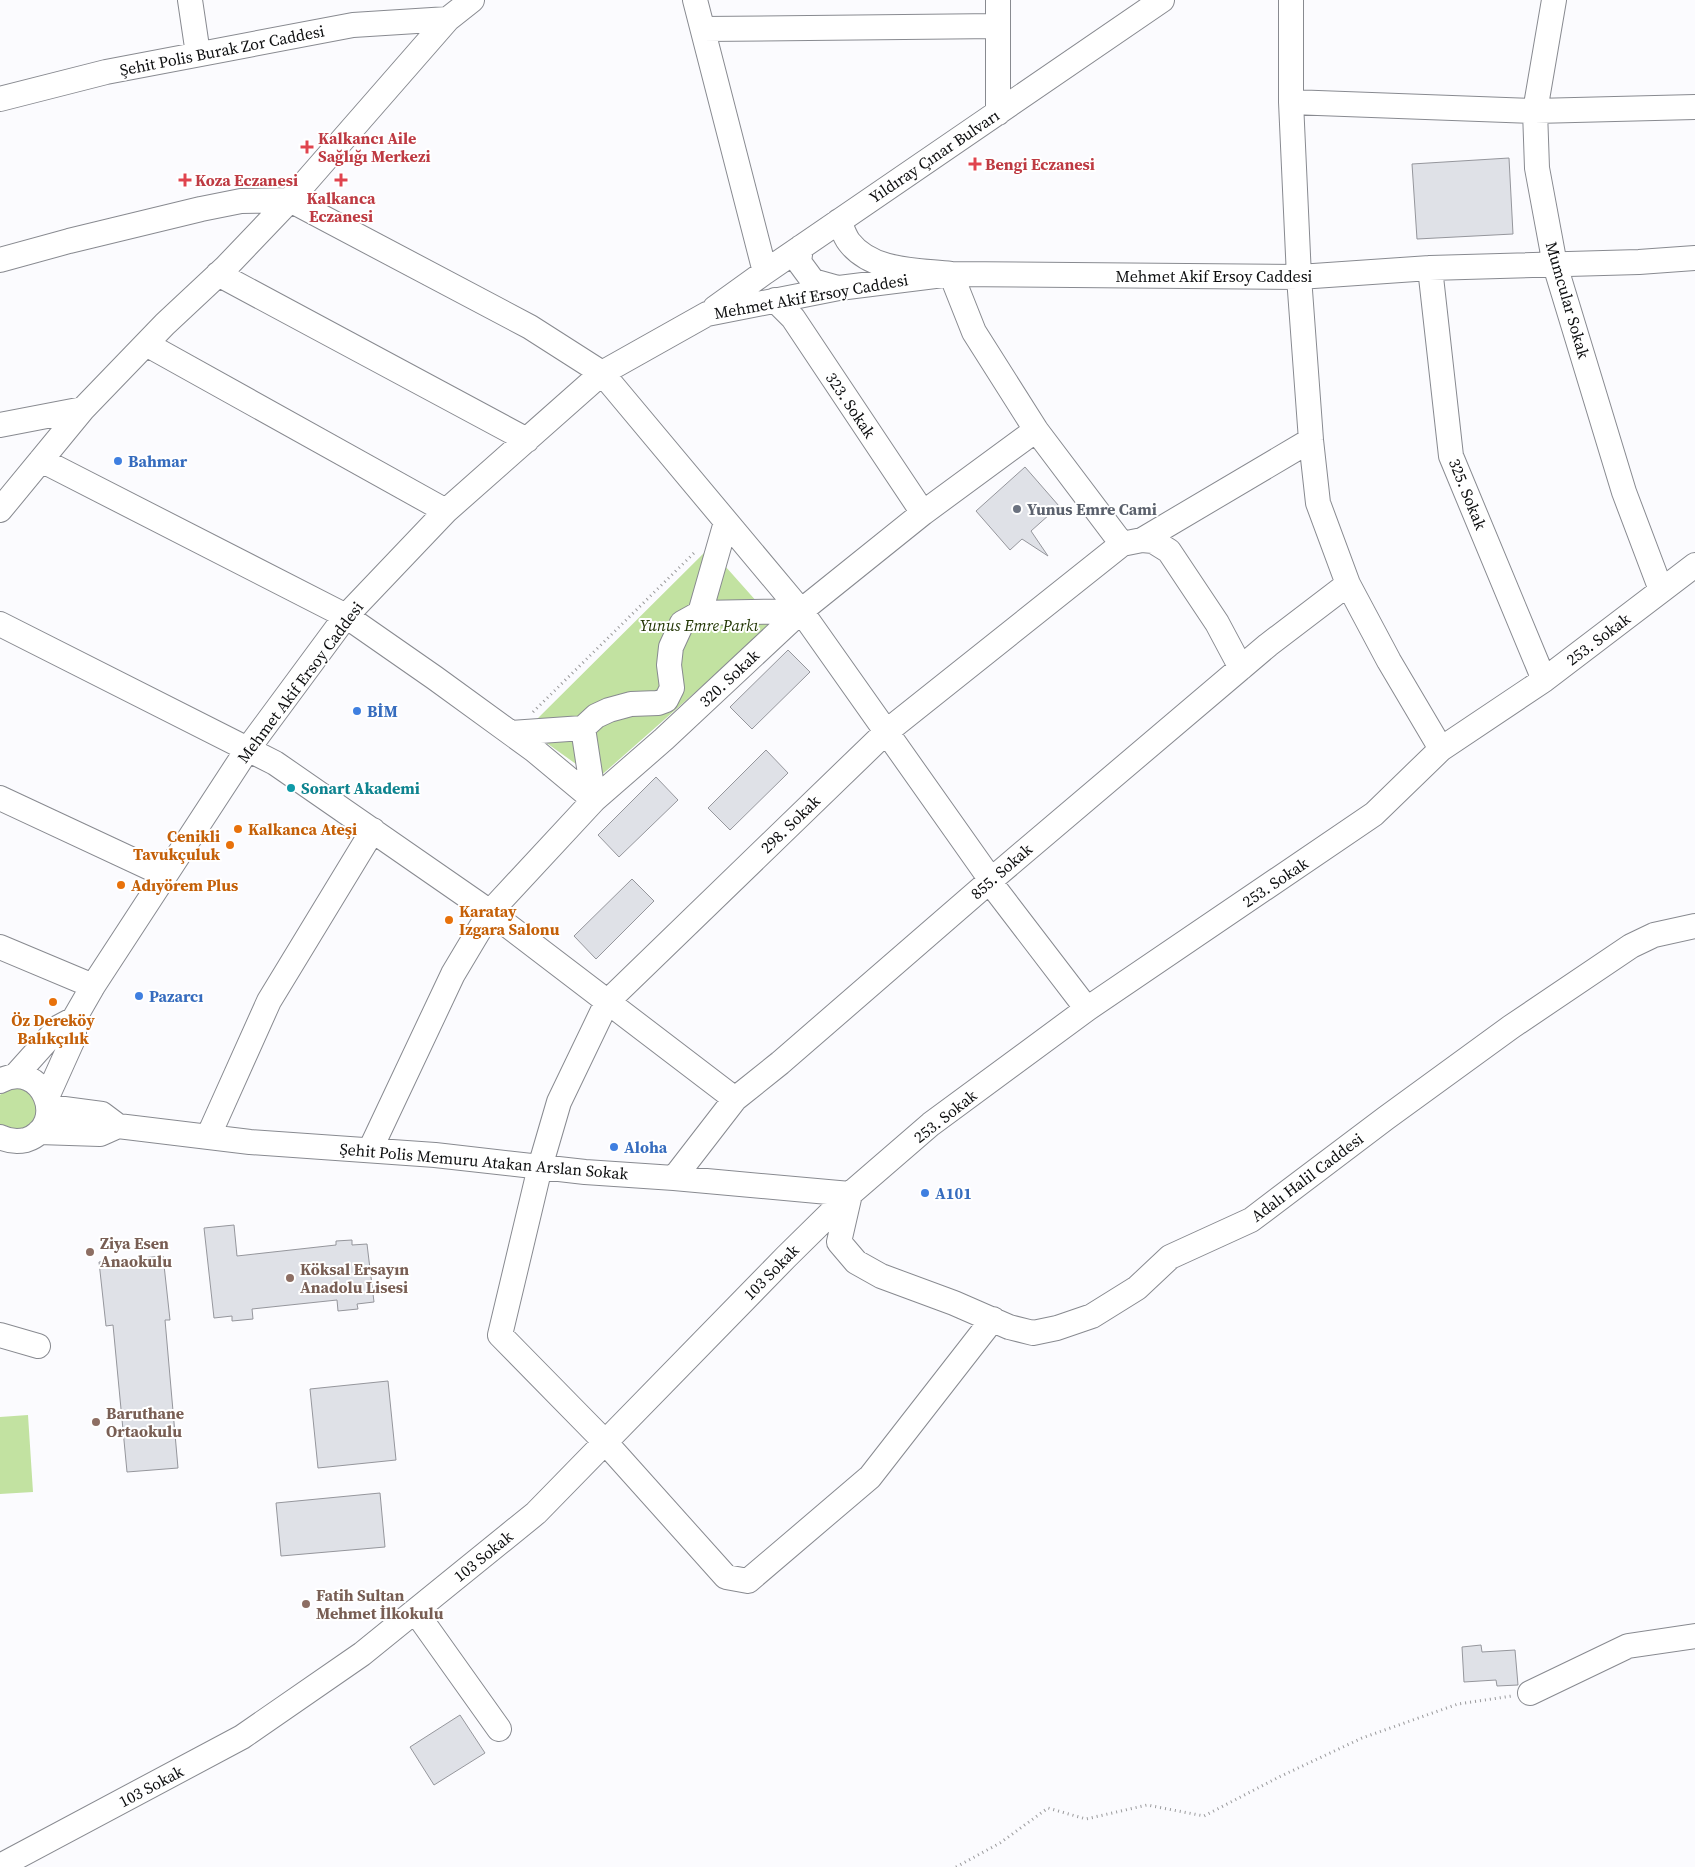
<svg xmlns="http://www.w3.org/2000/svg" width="1695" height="1867" viewBox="0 0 1695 1867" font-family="'Source Serif 4',serif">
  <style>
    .green { fill: #c2e2a1 }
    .building { fill: #dfe1e7; stroke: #95969c }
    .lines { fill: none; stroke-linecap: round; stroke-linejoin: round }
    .minor-casing { stroke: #888a90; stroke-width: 26 }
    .path { stroke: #99999b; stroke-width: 3; stroke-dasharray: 1 4; stroke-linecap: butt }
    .minor { stroke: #fff; stroke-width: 24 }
    .health-dot { fill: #e0444e; stroke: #fff; stroke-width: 2 }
    .shop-dot { fill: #3f7fe0; stroke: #fff; stroke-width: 2 }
    .worship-dot { fill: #6b7280; stroke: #fff; stroke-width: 2 }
    .culture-dot { fill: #0f9aa8; stroke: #fff; stroke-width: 2 }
    .food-dot { fill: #e8710a; stroke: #fff; stroke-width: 2 }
    .education-dot { fill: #8d6e63; stroke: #fff; stroke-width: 2 }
    .labels { text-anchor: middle; stroke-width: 4; stroke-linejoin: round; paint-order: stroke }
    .street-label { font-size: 16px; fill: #0d0e0f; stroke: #fff }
    .health-label { font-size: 16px; font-weight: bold; fill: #be3a42; stroke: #fff; text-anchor: start }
    .shop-label { font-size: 16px; font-weight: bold; fill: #366cbe; stroke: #fff; text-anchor: start }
    .worship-label { font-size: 16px; font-weight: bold; fill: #5b616d; stroke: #fff; text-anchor: start }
    .park-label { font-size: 16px; font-style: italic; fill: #213503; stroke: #fff }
    .culture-label { font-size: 16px; font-weight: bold; fill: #0d838f; stroke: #fff; text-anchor: start }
    .food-label { font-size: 16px; font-weight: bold; fill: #c56008; stroke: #fff; text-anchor: start }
    .education-label { font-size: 16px; font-weight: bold; fill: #785e54; stroke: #fff; text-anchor: start }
  </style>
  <rect width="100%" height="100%" fill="#fbfbfe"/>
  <path class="green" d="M709,548L775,622L597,779L527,729Z
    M12,1088H19L33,1095L38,1117L22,1133L0,1126V1095L4,1091Z
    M28,1415L33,1492L0,1494V1417Z"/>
  <path class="building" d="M1509,158L1513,234L1417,239L1412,164Z
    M1025,467L1059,506L1031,531L1048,556L1022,539L1010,550L976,511Z
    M788,650L810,672L752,729L730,707Z
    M766,750L788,773L730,830L708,808Z
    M656,777L678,800L619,857L598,835Z
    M632,879L654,901L596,959L574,936Z
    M234,1225L237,1256L336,1245V1241L352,1240V1245L367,1244L374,1302L357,1304L358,1309L338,1311L337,1300L252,1309L253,1319L232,1321V1316L214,1318L204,1228Z
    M163,1256L170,1320H165L178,1468L127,1472L113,1325L106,1326L99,1262Z
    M388,1381L396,1460L318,1468L310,1389Z
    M380,1493L385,1547L281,1556L276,1503Z
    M1481,1645L1482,1652L1515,1650L1518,1685L1497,1686L1496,1680L1464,1682L1462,1647Z
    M460,1715L485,1753L434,1785L410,1747Z"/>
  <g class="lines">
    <defs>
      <path id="minor" d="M190,0L198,54
        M695,0L765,272
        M998,0V113
        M1291,0V102L1299,277L1311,440L1318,503L1348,584L1389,661L1441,749
        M1554,0L1535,111L1537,168L1555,265L1624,492L1661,590
        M703,29L998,26
        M0,99L106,72L353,25L448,19
        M1291,102L1535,111L1695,107
        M839,221C842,228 845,237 849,242C872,272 917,270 951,274L974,332L1036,430L1122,544L1142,540L1153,541L1169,551L1217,623L1241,668
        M801,247L799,262L813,281L838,288
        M0,260L69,241L201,209L241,201L290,200L530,327L602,373L801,611L991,880L996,890L1087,1009
        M1430,268L1451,456L1544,680
        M218,274L527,440
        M775,300L793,318L923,513
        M715,308L765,272L1162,0
        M146,344L446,511
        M0,425L83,409
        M41,460L346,616L435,678L534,750L594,800
        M0,510L83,409L165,324L226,267L290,200L448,19L472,0
        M1142,540L1311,440
        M700,613L726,522
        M0,624L275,763L490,912L735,1099
        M583,728L594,800
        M511,733L583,728L596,716L609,710L631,704L658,703L666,700L672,688L669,665L671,647L682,623L700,613L801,611
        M0,798L165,875
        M0,947L93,986
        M15,1076L59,1027L74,1019
        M0,1081C42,1058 70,1125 26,1140C17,1142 8,1141 0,1137
        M47,1097L74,1037V1019L93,986L247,750L346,616L446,511L602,373L707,314L839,288L951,274L1299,277L1430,268L1639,262L1695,258
        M49,1107L102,1114L118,1126
        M118,1126L250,1142L435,1155L585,1172L674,1178L850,1194
        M39,1132L100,1134L118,1126
        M208,1137L269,1001L373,830
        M370,1150L453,974L490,912L594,800L664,739L801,611L923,513L1036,430
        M674,1178L735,1099L780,1063L991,880L1268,645L1348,584
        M850,1194L839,1242L856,1262L881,1276L954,1303L1009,1327L1033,1333L1057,1328L1092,1316L1137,1288L1170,1257L1251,1220L1386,1118L1511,1027L1631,946L1654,935L1695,926
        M993,1319L870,1477L748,1581L726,1577L605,1442L500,1335L540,1167L559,1102L607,1002L886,732L1122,544
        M0,1335L38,1346
        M415,1611L499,1729
        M1530,1693L1628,1646L1695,1636
        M0,1866L242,1737L362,1654L536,1513L786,1257L850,1194L931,1124L1087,1009L1374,814L1441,749L1544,680L1695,565"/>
    </defs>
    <use href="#minor" class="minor-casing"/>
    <path class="path" d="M533,712L696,551
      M956,1867L1000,1843L1048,1808L1086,1819L1147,1805L1204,1816L1279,1777L1362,1738L1458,1704L1512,1696"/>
    <use href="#minor" class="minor"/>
  </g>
  <g class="health-dot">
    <path d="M304.5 139.5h5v5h5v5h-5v5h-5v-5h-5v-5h5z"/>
    <path d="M972.5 156.5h5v5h5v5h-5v5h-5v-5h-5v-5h5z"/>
    <path d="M182.5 172.5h5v5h5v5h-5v5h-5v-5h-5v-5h5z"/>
    <path d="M338.5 172.5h5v5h5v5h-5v5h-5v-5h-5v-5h5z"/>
  </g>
  <g class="shop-dot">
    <circle cx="118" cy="461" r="5"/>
    <circle cx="357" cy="711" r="5"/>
    <circle cx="139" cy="996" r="5"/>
    <circle cx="614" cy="1147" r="5"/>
    <circle cx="925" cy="1193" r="5"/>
  </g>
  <circle class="worship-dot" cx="1017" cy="509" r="5"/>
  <circle class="culture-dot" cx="291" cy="788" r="5"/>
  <g class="food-dot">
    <circle cx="238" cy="829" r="5"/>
    <circle cx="230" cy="845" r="5"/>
    <circle cx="121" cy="885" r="5"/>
    <circle cx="449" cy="920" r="5"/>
    <circle cx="53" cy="1002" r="5"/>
  </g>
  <g class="education-dot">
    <circle cx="90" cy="1252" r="5"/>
    <circle cx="290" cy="1278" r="5"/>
    <circle cx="96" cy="1422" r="5"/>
    <circle cx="306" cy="1604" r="5"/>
  </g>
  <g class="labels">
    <g class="street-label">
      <text transform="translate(222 50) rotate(-11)" y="6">Şehit Polis Burak Zor Caddesi</text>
      <text transform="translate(934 156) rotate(-34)" y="6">Yıldıray Çınar Bulvarı</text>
      <text x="1214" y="282">Mehmet Akif Ersoy Caddesi</text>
      <text transform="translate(811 296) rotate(-10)" y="6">Mehmet Akif Ersoy Caddesi</text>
      <text transform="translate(1568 300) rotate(74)" y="6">Mumcular Sokak</text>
      <text transform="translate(851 405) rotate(56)" y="6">323. Sokak</text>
      <text transform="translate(1468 494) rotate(68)" y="6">325. Sokak</text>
      <text transform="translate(1598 639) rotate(-37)" y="6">253. Sokak</text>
      <text transform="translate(729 678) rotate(-43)" y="6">320. Sokak</text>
      <text transform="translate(300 682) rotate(-53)" y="6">Mehmet Akif Ersoy Caddesi</text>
      <text transform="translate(790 824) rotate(-44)" y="6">298. Sokak</text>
      <text transform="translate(1001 871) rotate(-41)" y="6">855. Sokak</text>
      <text transform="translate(1275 882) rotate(-34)" y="6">253. Sokak</text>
      <text transform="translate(945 1116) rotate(-38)" y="6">253. Sokak</text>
      <text transform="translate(484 1161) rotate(5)" y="6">Şehit Polis Memuru Atakan Arslan Sokak</text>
      <text transform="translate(1307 1177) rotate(-37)" y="6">Adalı Halil Caddesi</text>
      <text transform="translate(771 1272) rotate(-45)" y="6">103 Sokak</text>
      <text transform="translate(483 1556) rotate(-39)" y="6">103 Sokak</text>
      <text transform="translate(151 1786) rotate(-28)" y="6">103 Sokak</text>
    </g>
    <g class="health-label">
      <text x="318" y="144">Kalkancı Aile<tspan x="318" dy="18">Sağlığı Merkezi</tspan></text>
      <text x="985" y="170">Bengi Eczanesi</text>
      <text x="195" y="186">Koza Eczanesi</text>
      <text x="341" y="204" text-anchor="middle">Kalkanca<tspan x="341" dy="18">Eczanesi</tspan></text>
    </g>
    <g class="shop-label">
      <text x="128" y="467">Bahmar</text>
      <text x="367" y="717">BİM</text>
      <text x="149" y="1002">Pazarcı</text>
      <text x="624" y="1153">Aloha</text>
      <text x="935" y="1199">A101</text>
    </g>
    <g class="worship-label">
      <text x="1027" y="515">Yunus Emre Cami</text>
    </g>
    <g class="park-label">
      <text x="699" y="631">Yunus Emre Parkı</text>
    </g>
    <g class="culture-label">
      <text x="301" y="794">Sonart Akademi</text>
    </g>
    <g class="food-label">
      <text x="248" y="835">Kalkanca Ateşi</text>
      <text x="220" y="842" text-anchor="end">Cenikli<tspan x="220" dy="18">Tavukçuluk</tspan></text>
      <text x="131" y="891">Adıyörem Plus</text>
      <text x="459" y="917">Karatay<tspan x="459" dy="18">Izgara Salonu</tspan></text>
      <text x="53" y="1026" text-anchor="middle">Öz Dereköy<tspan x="53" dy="18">Balıkçılık</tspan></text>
    </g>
    <g class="education-label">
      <text x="100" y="1249">Ziya Esen<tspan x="100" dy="18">Anaokulu</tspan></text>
      <text x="300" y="1275">Köksal Ersayın<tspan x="300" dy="18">Anadolu Lisesi</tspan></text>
      <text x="106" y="1419">Baruthane<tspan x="106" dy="18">Ortaokulu</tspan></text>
      <text x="316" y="1601">Fatih Sultan<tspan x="316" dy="18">Mehmet İlkokulu</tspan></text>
    </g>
  </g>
</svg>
